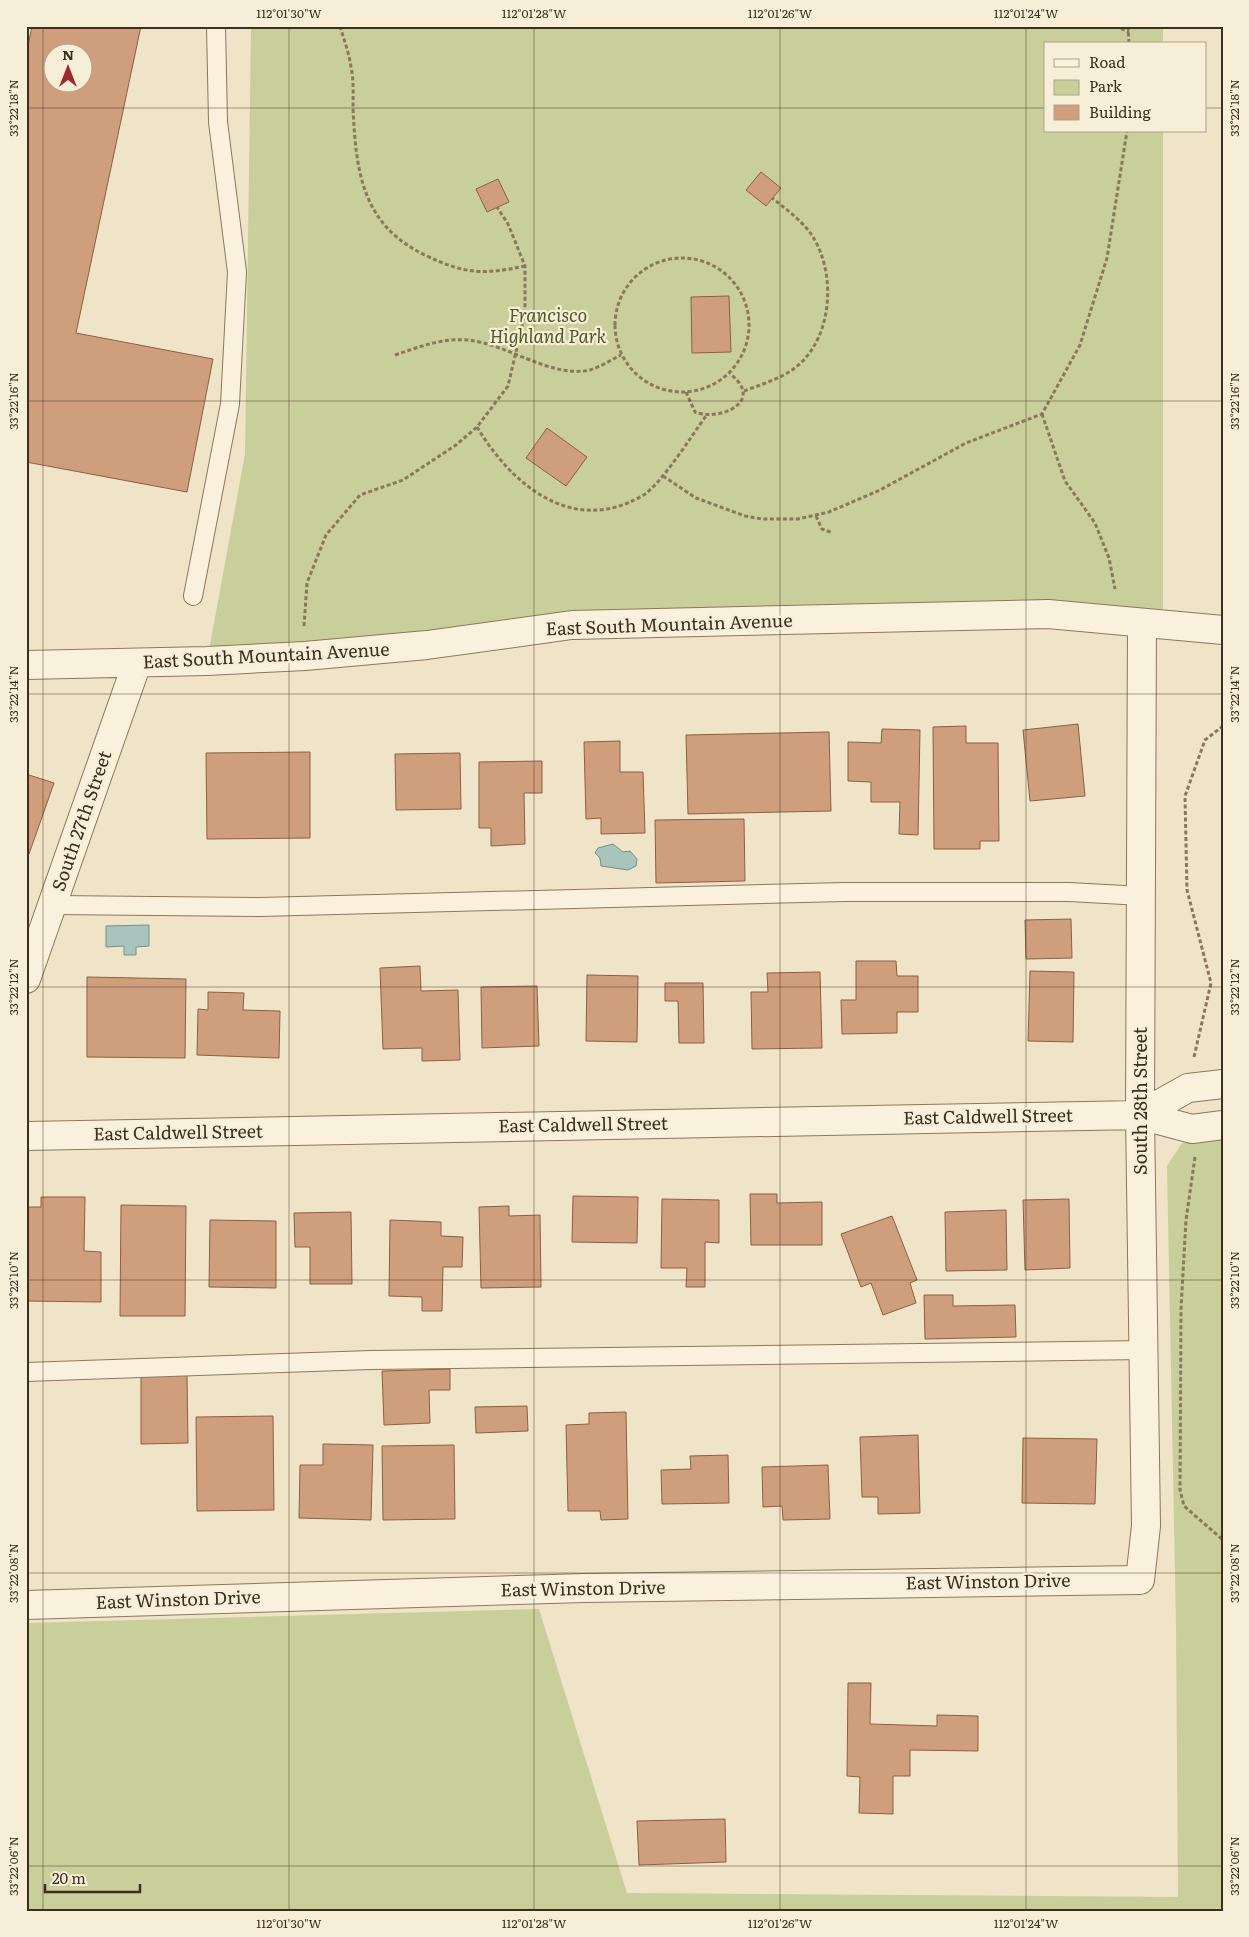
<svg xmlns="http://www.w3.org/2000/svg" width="1249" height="1937" viewBox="0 0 1249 1937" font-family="Literata,serif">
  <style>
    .green { fill: #c9cf9b }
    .water { fill: #a9c4bc; stroke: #6f938a }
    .building { fill: #cf9f7d; stroke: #8d5f41; fill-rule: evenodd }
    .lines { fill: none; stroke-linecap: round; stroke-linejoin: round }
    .lane-casing { stroke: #8d765c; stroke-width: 20 }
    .street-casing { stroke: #8d765c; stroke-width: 30 }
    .path { stroke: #8d765c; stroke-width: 3; stroke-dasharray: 4 2.5; stroke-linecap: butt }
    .lane { stroke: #faf1dc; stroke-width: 18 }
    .street { stroke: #faf1dc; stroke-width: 28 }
    .ticks { fill: none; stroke: #3d2e20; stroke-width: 1; stroke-opacity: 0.45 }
    .labels { text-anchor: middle; stroke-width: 4.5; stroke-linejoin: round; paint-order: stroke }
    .park-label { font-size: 18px; font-style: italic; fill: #4d5a26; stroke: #f7eed8 }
    .street-label { font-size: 18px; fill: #3d2e20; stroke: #f7eed8 }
    .neatline { fill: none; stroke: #3d2e20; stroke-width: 2 }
    .ticks-label { font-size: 12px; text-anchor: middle; fill: #3d2e20 }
  </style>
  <rect width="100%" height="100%" fill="#f0e4c8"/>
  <path class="green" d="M251,26H1163V44H1045V131H1163V624L858,620L207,661L245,454Z
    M1223,1138V1911H26V1623L539,1609L627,1893L1178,1897L1176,1626L1167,1166L1182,1143Z"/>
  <path class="water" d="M613,844L623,852L630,851L637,859L636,866L628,870L601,866L600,858L595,853L598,848Z
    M149,925V946L136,947V955H124V946L106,947V926Z"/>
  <path class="building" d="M32,26H141L76,333L213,359L187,492L26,462V56ZM52,52H82V82H52Z
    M761,172L781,188L766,206L746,190Z
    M498,179L509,202L487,212L476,189Z
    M729,296L731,352L692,353L691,297Z
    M547,428L587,457L566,486L526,458Z
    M1078,724L1085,796L1030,801L1023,730Z
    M966,726V743H998L999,841H980V849H934L933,727Z
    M882,729L920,730L918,835L899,834L900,802H871V782L848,781V742L881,743Z
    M829,732L831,811L688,814L686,735Z
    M620,741V772H643L645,833L601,834V818L586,819L584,742Z
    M310,752V838L207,839L206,753Z
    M460,753L461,809L396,810L395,754Z
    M542,761V793H524L525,844L491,846V828H479V762Z
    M26,774L54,783L29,854L26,853Z
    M744,819L745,881L656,883L655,820Z
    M1071,919L1072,958L1026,959L1025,920Z
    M856,961H896L897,976H918V1012H897V1033L842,1034L841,1000H856Z
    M420,966L421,991L458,990L460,1060L422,1061V1048L383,1049L380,968Z
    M1030,971L1074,972L1073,1042L1028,1041Z
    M820,972L822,1048L752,1049L751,992H768L767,973Z
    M587,975L638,976L637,1042L586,1041Z
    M87,977L186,979L185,1058L87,1057Z
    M665,983H703L704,1043H679L678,1001H665Z
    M537,986L539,1046L482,1048L481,987Z
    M208,992L244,993L243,1010L280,1011L279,1058L197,1055L198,1009L208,1010Z
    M750,1194H777V1203L822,1202V1245H751Z
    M573,1196L638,1197L637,1243L572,1242Z
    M41,1197H85L84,1251L101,1252V1302L26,1301V1207H41Z
    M662,1199L719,1200V1243L705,1242V1287H686L687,1268H661Z
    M1069,1199L1070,1268L1025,1270L1023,1200Z
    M121,1205L186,1206L185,1316H120Z
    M509,1206V1216L540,1215L541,1287L481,1288L479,1207Z
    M1006,1210L1007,1270L946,1271L945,1212Z
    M351,1212L352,1284H310V1247H295L294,1213Z
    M892,1216L917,1280L910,1283L916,1303L883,1315L871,1283L861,1287L841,1234Z
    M210,1220L276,1221V1288L209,1287Z
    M390,1220L441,1222V1236L463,1237L462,1267H443L442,1311H422V1297L389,1296Z
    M924,1295H953V1306L1015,1305L1016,1337L925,1339Z
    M450,1369V1390H429L430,1423L384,1425L382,1371Z
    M141,1375H187L188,1443L141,1444Z
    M527,1406L528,1431L476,1433L475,1407Z
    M626,1412L628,1519L601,1520L600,1511H568L566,1425L589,1424V1413Z
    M273,1416L274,1510L197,1511L196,1417Z
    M918,1435L920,1513L878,1514V1497H862L860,1437Z
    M1023,1438L1097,1439L1095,1504L1022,1503Z
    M323,1444L373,1445L371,1520L299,1518L300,1465H323Z
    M454,1445L455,1519L383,1520L382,1446Z
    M728,1455L729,1503L662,1504L661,1470L691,1469L690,1456Z
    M828,1465L830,1519L783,1520L782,1506L763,1507L762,1467Z
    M848,1683H871L870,1724L937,1726V1715L978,1716V1751L910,1750V1776H893V1814L859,1813L860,1777L847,1776Z
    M725,1819L726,1862L639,1865L637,1821Z"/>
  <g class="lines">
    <defs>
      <path id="lane" d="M193,596L230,404L237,272L218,122L216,26
        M53,905L260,907L844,892H1069L1142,896
        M26,1372L371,1360L1145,1350"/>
      <path id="street" d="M26,665L207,661L305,656L427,645L572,625L1048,614L1223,630
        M26,979L137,663
        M1140,1115L1188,1088L1223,1084
        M26,1136L1140,1115L1192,1129L1223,1125
        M26,1605L585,1588L1140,1580L1146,1526L1140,1115L1142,623"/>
    </defs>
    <use href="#lane" class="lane-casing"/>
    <use href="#street" class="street-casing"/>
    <path class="path" d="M340,26C344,40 349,53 351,67C354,80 353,95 353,108C356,172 362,225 425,255C464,274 483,275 525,266
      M1115,26L1129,32
      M1128,26L1129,44
      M615 325a67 67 0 1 1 134 0a67 67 0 1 1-134 0Z
      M395,355C419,347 441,338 467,340C506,343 552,379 590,370C600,367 611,360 621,355
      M744,391C762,384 781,379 796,367C833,338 837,272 811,234C801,220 786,209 772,198
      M686,392L695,412C722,422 765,400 730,374
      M1042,414L1065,481L1095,523L1109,558L1115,589
      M477,427C512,485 572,536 642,496C661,485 692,435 706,416
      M663,476L696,498L745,516L762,519H798L829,512L880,490L966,443L1042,414L1080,345L1107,258L1127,131
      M816,516L822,529L833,533
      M304,626L307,583L326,535L360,495L403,480L456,445L477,427L508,386L525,313V266L508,224L497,207
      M1194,1057L1211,983L1187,890L1185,796L1205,740L1223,726
      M1195,1157L1186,1220L1181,1309L1180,1490L1184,1506L1223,1540"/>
    <use href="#lane" class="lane"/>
    <use href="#street" class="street"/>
  </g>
  <path class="ticks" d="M43,26V1911M289,26V1911M534,26V1911M780,26V1911M1026,26V1911M26,108H1045M1205,108H1223M26,401H1223M26,694H1223M26,987H1223M26,1280H1223M26,1573H1223M26,1866H1223"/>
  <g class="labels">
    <g class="park-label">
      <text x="548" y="322">Francisco<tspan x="548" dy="21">Highland Park</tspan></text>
    </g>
    <g class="street-label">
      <text transform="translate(669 625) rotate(-2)" y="6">East South Mountain Avenue</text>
      <text transform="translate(266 656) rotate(-3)" y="6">East South Mountain Avenue</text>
      <text transform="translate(82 821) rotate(-71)" y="6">South 27th Street</text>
      <text transform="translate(1141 1101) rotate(-90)" y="6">South 28th Street</text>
      <text transform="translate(988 1117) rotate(-1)" y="6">East Caldwell Street</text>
      <text transform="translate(583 1125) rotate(-1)" y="6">East Caldwell Street</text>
      <text transform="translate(178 1133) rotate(-1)" y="6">East Caldwell Street</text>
      <text transform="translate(988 1582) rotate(-1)" y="6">East Winston Drive</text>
      <text transform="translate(583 1589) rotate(-1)" y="6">East Winston Drive</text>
      <text transform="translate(178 1600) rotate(-2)" y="6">East Winston Drive</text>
    </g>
  </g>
  <rect width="1249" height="1937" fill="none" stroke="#f7eed8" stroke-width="55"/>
  <rect x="1044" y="42" width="162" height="90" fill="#f7eed8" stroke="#ada18e"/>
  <rect x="1054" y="59" width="25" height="8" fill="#faf1dc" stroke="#ada18e"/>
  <text x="1089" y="68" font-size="15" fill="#3d2e20">Road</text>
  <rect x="1054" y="80" width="25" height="15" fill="#c9cf9b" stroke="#ada18e"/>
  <text x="1089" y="92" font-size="15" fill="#3d2e20">Park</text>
  <rect x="1054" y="105" width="25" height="15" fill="#cf9f7d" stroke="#ada18e"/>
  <text x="1089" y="118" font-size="15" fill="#3d2e20">Building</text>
  <g transform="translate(68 68)"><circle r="24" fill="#f7eed8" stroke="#ada18e"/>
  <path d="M0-4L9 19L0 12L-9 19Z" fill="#9e2a2b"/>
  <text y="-8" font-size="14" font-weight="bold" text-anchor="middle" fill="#3d2e20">N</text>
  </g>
  <path d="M45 1884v8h95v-8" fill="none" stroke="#3d2e20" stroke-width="2.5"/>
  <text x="52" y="1884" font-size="15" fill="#3d2e20" stroke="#f7eed8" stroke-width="4" paint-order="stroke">20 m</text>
  <rect x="28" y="28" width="1194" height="1882" class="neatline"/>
  <g class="ticks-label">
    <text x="289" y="18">112°01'30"W</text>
    <text x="534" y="18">112°01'28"W</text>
    <text x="780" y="18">112°01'26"W</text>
    <text x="1026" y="18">112°01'24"W</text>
    <text transform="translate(14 108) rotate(-90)" y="4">33°22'18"N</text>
    <text transform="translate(1235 108) rotate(-90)" y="4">33°22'18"N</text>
    <text transform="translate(14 401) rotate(-90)" y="4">33°22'16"N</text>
    <text transform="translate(1235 401) rotate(-90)" y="4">33°22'16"N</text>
    <text transform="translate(14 694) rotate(-90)" y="4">33°22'14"N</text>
    <text transform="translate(1235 694) rotate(-90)" y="4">33°22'14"N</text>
    <text transform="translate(14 987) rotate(-90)" y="4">33°22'12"N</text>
    <text transform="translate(1235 987) rotate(-90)" y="4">33°22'12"N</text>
    <text transform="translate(14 1280) rotate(-90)" y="4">33°22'10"N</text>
    <text transform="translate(1235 1280) rotate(-90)" y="4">33°22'10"N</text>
    <text transform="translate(14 1573) rotate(-90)" y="4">33°22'08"N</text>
    <text transform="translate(1235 1573) rotate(-90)" y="4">33°22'08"N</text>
    <text transform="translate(14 1866) rotate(-90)" y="4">33°22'06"N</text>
    <text transform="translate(1235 1866) rotate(-90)" y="4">33°22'06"N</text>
    <text x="289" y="1928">112°01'30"W</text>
    <text x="534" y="1928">112°01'28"W</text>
    <text x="780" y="1928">112°01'26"W</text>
    <text x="1026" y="1928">112°01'24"W</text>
  </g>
</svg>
